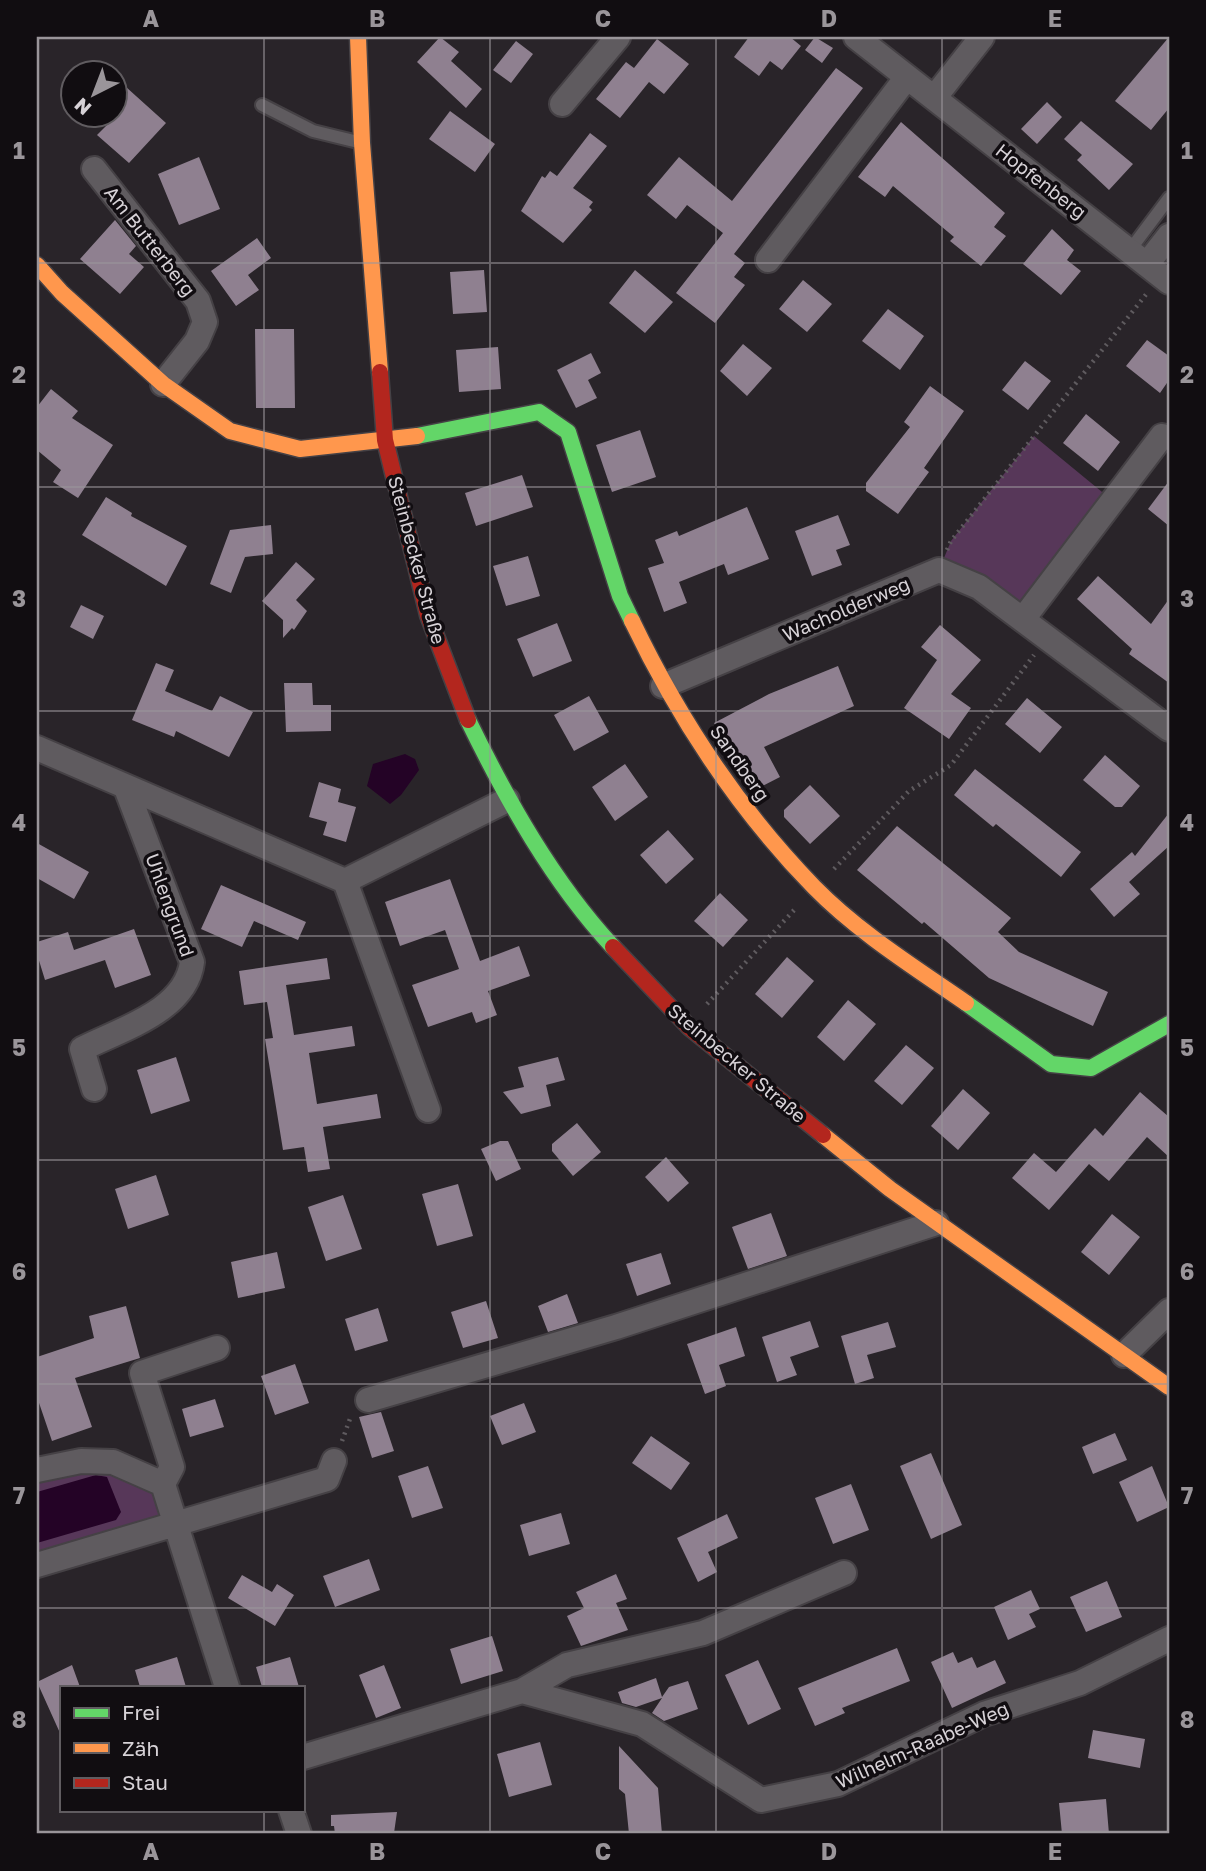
<svg xmlns="http://www.w3.org/2000/svg" width="1206" height="1871" viewBox="0 0 1206 1871" font-family="'Golos Text',sans-serif">
  <style>
    .green { fill: #573759 }
    .water { fill: #240326 }
    .building { fill: #8f8090 }
    .lines { fill: none; stroke-linecap: round; stroke-linejoin: round }
    .lane-casing { stroke: #454145; stroke-width: 16 }
    .street-casing { stroke: #454145; stroke-width: 28 }
    .fast-casing { stroke: #454145; stroke-width: 19 }
    .slow-casing { stroke: #454145; stroke-width: 19 }
    .jam-casing { stroke: #454145; stroke-width: 19 }
    .path { stroke: #5f5b5f; stroke-width: 4.5; stroke-dasharray: 2 5; stroke-linecap: butt }
    .lane { stroke: #5f5b5f; stroke-width: 12 }
    .street { stroke: #5f5b5f; stroke-width: 24 }
    .fast { stroke: #63d668; stroke-width: 16 }
    .slow { stroke: #ff974d; stroke-width: 16 }
    .jam { stroke: #b3261e; stroke-width: 16 }
    .grid { fill: none; stroke: #9a959a; stroke-width: 2; stroke-opacity: 0.55 }
    .labels { text-anchor: middle; stroke-width: 7; stroke-linejoin: round; paint-order: stroke }
    .street-label { font-size: 19px; fill: #d7d2d7; stroke: #110d11 }
    .neatline { fill: none; stroke: #9a959a; stroke-width: 2.5 }
    .grid-label { font-size: 23px; text-anchor: middle; font-weight: bold; fill: #9a959a }
  </style>
  <rect width="100%" height="100%" fill="#292429"/>
  <path class="green" d="M1034,436L1113,501L1023,619L939,570L951,541Z
    M81,1461L163,1484L177,1525L37,1565V1470Z"/>
  <path class="water" d="M405,754L415,759L419,770L401,795L390,804L367,786L373,764Z
    M96,1475L107,1477L121,1512L116,1520L37,1543V1492Z"/>
  <path class="building" d="M440,37L459,52L451,61L482,89L466,108L417,62Z
    M749,37H790L801,46L782,70L770,61L759,76L734,57Z
    M815,37L833,48L822,63L805,50Z
    M1169,37V108L1151,130L1115,101Z
    M657,39L689,64L664,94L649,82L620,118L596,99L626,62L634,68Z
    M516,41L533,54L511,83L493,70Z
    M836,68L863,88L734,254L745,263L734,277L745,285L715,323L676,293L723,233L687,205L676,219L647,195L679,157L732,201Z
    M116,78L166,123L129,163L97,135L116,116Z
    M1047,102L1062,117L1037,144L1021,129Z
    M450,111L495,144L475,172L429,139Z
    M1081,121L1133,164L1109,190L1077,160L1082,155L1064,139Z
    M901,122L1005,213L994,227L1006,236L981,266L950,241L954,237L893,186L885,197L858,177Z
    M590,133L607,146L573,188L593,202L589,207L592,210L563,243L521,211L542,176L545,178L550,171L557,176Z
    M199,157L220,209L179,225L158,174Z
    M115,220L136,246L129,254L144,267L120,294L80,259Z
    M1052,229L1074,250L1067,260L1081,271L1061,295L1023,264Z
    M257,238L271,258L248,275L259,290L236,306L211,271Z
    M484,270L487,312L453,314L450,272Z
    M635,270L673,302L645,333L609,303Z
    M803,280L832,304L807,332L779,309Z
    M888,309L924,336L900,370L862,341Z
    M255,329H294L295,408H256Z
    M1147,340L1169,356V380L1160,393L1126,366Z
    M743,344L772,368L747,396L720,371Z
    M498,347L501,389L459,392L456,350Z
    M591,353L601,373L588,380L597,398L576,408L557,370Z
    M1025,361L1051,381L1028,410L1002,390Z
    M930,386L964,411L924,468L929,472L898,514L866,491V483L910,427L904,422Z
    M51,389L78,411L72,418L113,445L78,498L53,482L61,470L37,450V407Z
    M1086,414L1120,442L1098,471L1063,443Z
    M640,430L656,477L612,492L596,445Z
    M522,475L533,507L476,526L465,493Z
    M1169,481V526L1148,509Z
    M106,497L132,513L131,516L187,546L166,586L82,535Z
    M747,507L769,559L728,575L724,564L679,582L687,603L664,612L648,568L664,563L655,540L677,531L679,536Z
    M838,515L850,545L836,550L842,565L812,576L795,531Z
    M271,525L273,554L245,557L231,593L210,584L230,530Z
    M528,556L540,596L506,606L493,566Z
    M296,562L315,579L296,600L307,611L294,630L292,628L283,638V620L262,601Z
    M1098,576L1151,624L1169,599V683L1129,654L1132,649L1077,599Z
    M81,605L104,616L93,639L70,627Z
    M557,623L572,661L533,677L517,639Z
    M940,625L981,660L951,694L971,708L949,739L904,708L937,660L921,647Z
    M156,663L174,670L165,691L212,711L220,696L253,712L229,757L176,731L174,737L132,720Z
    M838,666L854,706L764,747L780,777L755,790L714,723L769,694Z
    M284,683H312L313,705H331V731L286,732Z
    M589,696L609,732L574,751L554,715Z
    M1027,698L1062,727L1040,753L1005,724Z
    M1105,755L1140,786L1122,807H1115L1083,780Z
    M625,764L648,797L615,821L592,787Z
    M975,769L1081,852L1061,877L996,824L993,827L954,795Z
    M319,782L341,789L338,802L356,807L346,842L323,835L327,822L309,817Z
    M810,785L840,816L810,844L784,817V810Z
    M1169,813V846L1129,882L1140,894L1114,917L1090,889L1132,852L1135,856Z
    M897,826L1011,918L998,932L1019,952L1108,992L1093,1026L989,978L924,922L922,924L857,870Z
    M668,830L694,859L666,884L640,855Z
    M37,843L89,872L74,899L37,878Z
    M450,879L480,961L519,946L530,976L488,991L497,1015L476,1023L472,1012L428,1027L412,985L459,969L445,930L400,946L385,902Z
    M221,885L306,922L298,940L254,921L242,947L201,929Z
    M720,893L748,920L723,947L694,921Z
    M134,929L151,975L115,988L105,960L45,980L37,954V942L68,932L74,950Z
    M787,957L814,981L782,1018L755,994Z
    M327,958L330,979L286,985L294,1035L352,1026L355,1046L309,1053L317,1104L377,1094L381,1118L323,1127L330,1169L308,1172L304,1147L283,1150L265,1039L273,1038L267,1002L244,1005L239,971Z
    M848,1000L876,1024L844,1061L817,1037Z
    M906,1045L934,1068L902,1105L874,1081Z
    M176,1057L190,1101L151,1114L137,1070Z
    M558,1057L565,1080L546,1085L551,1106L521,1114L503,1092L524,1087L518,1067Z
    M963,1089L990,1113L958,1150L931,1126Z
    M1140,1092L1169,1117V1157L1147,1137L1109,1181L1089,1164L1049,1210L1012,1178L1034,1153L1056,1172L1095,1128L1103,1136Z
    M577,1123L601,1152L573,1176L552,1151V1144Z
    M500,1141H508L521,1169L496,1181L481,1149Z
    M666,1157L689,1183L668,1202L645,1177Z
    M156,1175L169,1215L128,1229L115,1189Z
    M458,1184L473,1236L437,1246L422,1194Z
    M343,1195L362,1249L326,1261L308,1207Z
    M771,1213L787,1256L748,1269L732,1227Z
    M1112,1214L1140,1237L1109,1275L1081,1252Z
    M277,1252L285,1288L238,1298L231,1262Z
    M661,1253L671,1284L637,1296L626,1264Z
    M567,1294L578,1323L548,1332L538,1306Z
    M486,1301L498,1338L463,1348L451,1312Z
    M126,1306L140,1358L75,1378L92,1427L52,1441L37,1397V1357L94,1338L89,1316Z
    M378,1308L388,1341L355,1351L345,1319Z
    M810,1321L819,1347L790,1357L797,1375L777,1382L762,1337Z
    M888,1322L896,1347L867,1355L874,1378L855,1384L841,1336Z
    M736,1327L745,1356L719,1365L726,1386L705,1394L687,1344Z
    M295,1364L309,1403L275,1415L261,1376Z
    M215,1399L224,1427L190,1437L182,1409Z
    M524,1403L536,1432L502,1445L490,1416Z
    M381,1412L394,1451L372,1458L359,1417Z
    M1115,1433L1127,1460L1093,1474L1082,1447Z
    M651,1436L690,1463L671,1490L632,1463Z
    M931,1453L962,1525L931,1539L900,1466Z
    M428,1466L443,1508L412,1518L398,1476Z
    M1152,1466L1169,1507L1137,1522L1119,1482Z
    M851,1484L869,1530L833,1544L815,1498Z
    M561,1513L570,1544L529,1556L520,1525Z
    M727,1514L738,1538L708,1552L717,1572L698,1582L677,1538Z
    M369,1559L380,1590L335,1607L323,1576Z
    M616,1574L627,1599L616,1603L628,1630L581,1646L567,1616L584,1608L576,1592Z
    M242,1575L272,1592L277,1584L294,1595L275,1626L228,1598Z
    M1107,1581L1122,1617L1086,1632L1070,1597Z
    M1031,1590L1040,1609L1029,1614L1036,1627L1008,1640L994,1607Z
    M492,1636L503,1671L461,1684L450,1649Z
    M897,1648L910,1681L842,1708L845,1713L815,1726L798,1688Z
    M953,1652L958,1663L972,1657L977,1668L995,1660L1006,1683L952,1708L931,1662Z
    M177,1657L186,1687H140L135,1670Z
    M290,1657L299,1687H262L256,1667Z
    M758,1660L781,1709L748,1725L725,1675Z
    M72,1665L80,1687H61L60,1733L37,1682Z
    M384,1665L401,1708L376,1718L359,1675Z
    M656,1678L662,1697L669,1687L688,1681L698,1709L664,1721L652,1713L662,1698L636,1707L622,1703L618,1692Z
    M1093,1730L1145,1739L1140,1768L1088,1758Z
    M540,1742L552,1785L509,1797L497,1754Z
    M619,1746L658,1788L662,1834H629L625,1794L619,1789Z
    M1106,1799L1109,1834H1062L1059,1803Z
    M397,1812L394,1833L335,1834L334,1826H331V1815Z"/>
  <g class="lines">
    <defs>
      <path id="lane" d="M262,105L313,131L358,142
        M1130,250L1169,198"/>
      <path id="street" d="M856,37L1169,282
        M934,98L982,37
        M562,104L618,37
        M94,169L198,301L205,322L197,341L163,384
        M768,260L907,77
        M1147,264L1169,236
        M1023,619L1162,436
        M663,686L939,570L979,587L1169,729
        M37,748L345,881L507,800
        M345,881L428,1110
        M94,1089L82,1049C121,1029 186,1011 192,962L126,788
        M1124,1355L1169,1311
        M368,1400L616,1327L936,1223
        M37,1470L81,1461L113,1462L163,1484L227,1687
        M163,1484L172,1467L142,1373L217,1348
        M37,1565L327,1479L334,1461
        M522,1691L567,1665L703,1633L844,1573
        M303,1757L522,1691L642,1724L761,1800L838,1784L984,1714L1080,1683L1169,1639
        M291,1810L299,1834"/>
      <path id="fast" d="M417,436L539,412L568,432L620,596L632,621
        M468,720C507,800 552,881 613,947
        M966,1003L1051,1064L1091,1068L1169,1024"/>
      <path id="slow" d="M358,37L362,143L380,372
        M37,265L62,293L163,384L230,431L300,449L417,436
        M632,621C679,719 738,809 814,887C858,932 914,967 966,1003
        M823,1135L890,1189L1169,1387"/>
      <path id="jam" d="M380,372L385,440L428,615L468,720
        M613,947L689,1027L823,1135"/>
    </defs>
    <use href="#lane" class="lane-casing"/>
    <use href="#street" class="street-casing"/>
    <use href="#fast" class="fast-casing"/>
    <use href="#slow" class="slow-casing"/>
    <use href="#jam" class="jam-casing"/>
    <path class="path" d="M947,550L951,541L1148,292
      M834,869L909,791L951,765L1034,655
      M707,1004L796,908
      M342,1441L351,1416"/>
    <use href="#lane" class="lane"/>
    <use href="#street" class="street"/>
    <use href="#fast" class="fast"/>
    <use href="#slow" class="slow"/>
    <use href="#jam" class="jam"/>
  </g>
  <path class="grid" d="M264,37V1687M490,37V1834M716,37V1834M942,37V1834M37,263H1169M37,487H1169M37,711H1169M37,936H1169M37,1160H1169M37,1384H1169M37,1608H1169M264,1810V1834"/>
  <g class="labels">
    <g class="street-label">
      <text transform="translate(1041 181) rotate(38)" y="7">Hopfenberg</text>
      <text transform="translate(150 241) rotate(52)" y="7">Am Butterberg</text>
      <text transform="translate(417 560) rotate(75)" y="7">Steinbecker Straße</text>
      <text transform="translate(846 609) rotate(-23)" y="7">Wacholderweg</text>
      <text transform="translate(740 763) rotate(55)" y="7">Sandberg</text>
      <text transform="translate(170 905) rotate(70)" y="7">Uhlengrund</text>
      <text transform="translate(737 1063) rotate(40)" y="7">Steinbecker Straße</text>
      <text transform="translate(922 1745) rotate(-24)" y="7">Wilhelm-Raabe-Weg</text>
    </g>
  </g>
  <rect width="1206" height="1871" fill="none" stroke="#110d11" stroke-width="77"/>
  <rect x="60" y="1686" width="245" height="126" fill="#110d11" stroke="#605c60" stroke-width="2"/>
  <rect x="74" y="1708" width="35" height="10" fill="#63d668" stroke="#605c60" stroke-width="2"/>
  <text x="122" y="1720" font-size="21" fill="#d7d2d7">Frei</text>
  <rect x="74" y="1743" width="35" height="10" fill="#ff974d" stroke="#605c60" stroke-width="2"/>
  <text x="122" y="1756" font-size="21" fill="#d7d2d7">Zäh</text>
  <rect x="74" y="1778" width="35" height="10" fill="#b3261e" stroke="#605c60" stroke-width="2"/>
  <text x="122" y="1790" font-size="21" fill="#d7d2d7">Stau</text>
  <g transform="translate(94 94) rotate(222)"><circle r="33" fill="#110d11" stroke="#605c60" stroke-width="2"/>
  <path d="M0-5L12 26L0 18L-12 26Z" fill="#9a959a"/>
  <text y="-10" font-size="19" font-weight="bold" text-anchor="middle" fill="#d7d2d7">N</text>
  </g>
  <rect x="38" y="38" width="1130" height="1794" class="neatline"/>
  <g class="grid-label">
    <text x="151" y="27">A</text>
    <text x="377" y="27">B</text>
    <text x="603" y="27">C</text>
    <text x="829" y="27">D</text>
    <text x="1055" y="27">E</text>
    <text x="19" y="159">1</text>
    <text x="1187" y="159">1</text>
    <text x="19" y="383">2</text>
    <text x="1187" y="383">2</text>
    <text x="19" y="607">3</text>
    <text x="1187" y="607">3</text>
    <text x="19" y="831">4</text>
    <text x="1187" y="831">4</text>
    <text x="19" y="1056">5</text>
    <text x="1187" y="1056">5</text>
    <text x="19" y="1280">6</text>
    <text x="1187" y="1280">6</text>
    <text x="19" y="1504">7</text>
    <text x="1187" y="1504">7</text>
    <text x="19" y="1728">8</text>
    <text x="1187" y="1728">8</text>
    <text x="151" y="1860">A</text>
    <text x="377" y="1860">B</text>
    <text x="603" y="1860">C</text>
    <text x="829" y="1860">D</text>
    <text x="1055" y="1860">E</text>
  </g>
</svg>
